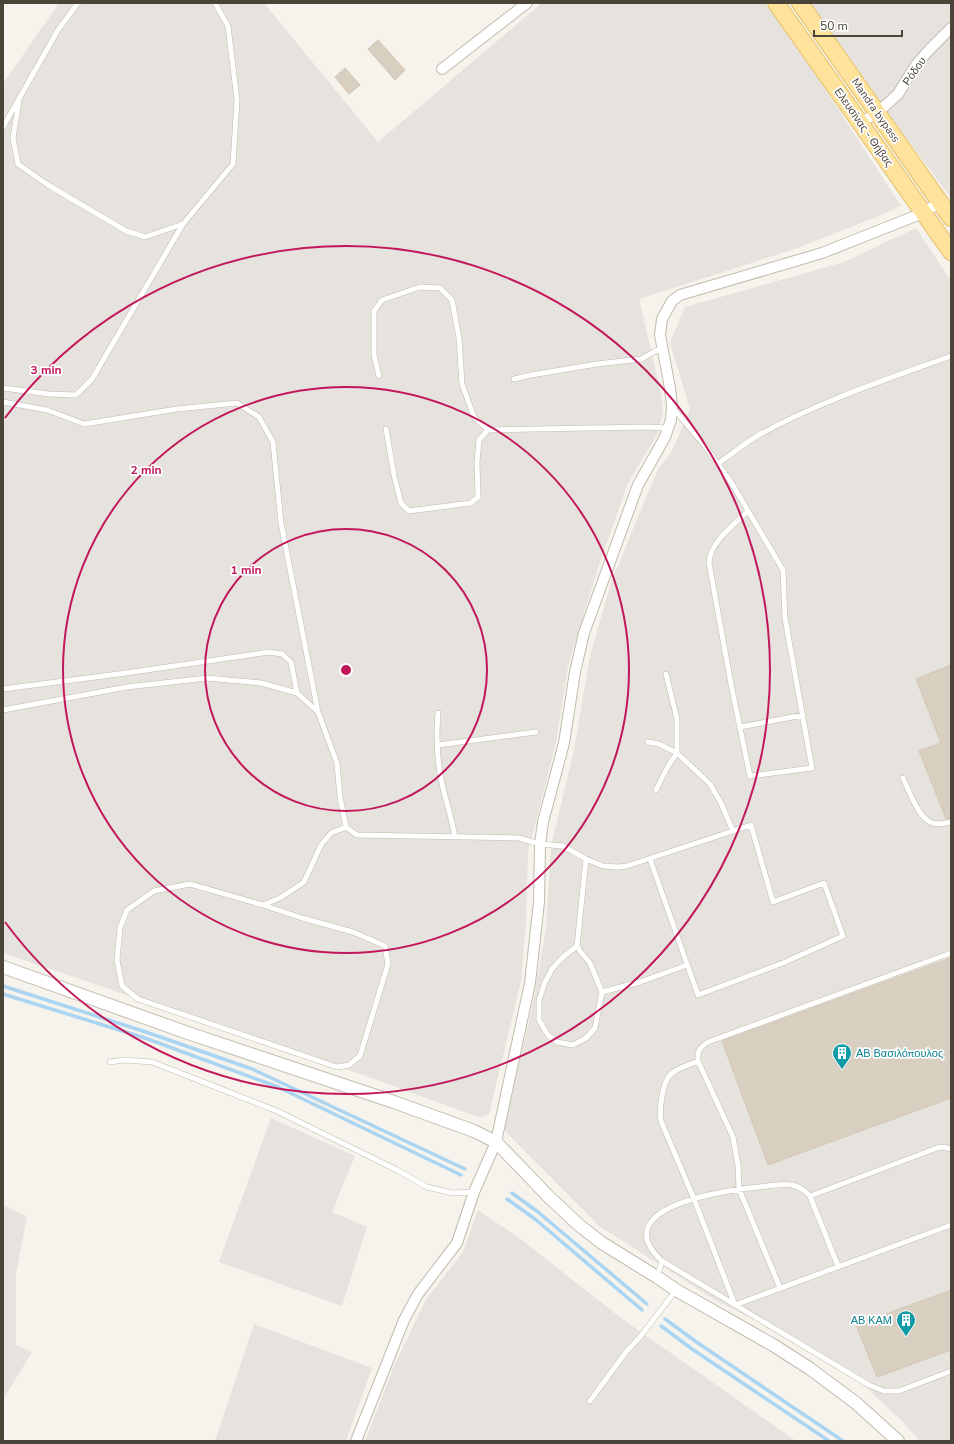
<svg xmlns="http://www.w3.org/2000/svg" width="954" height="1444" viewBox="0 0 954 1444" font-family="'Nunito Sans',sans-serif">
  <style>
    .industrial { fill: #e6e2dd }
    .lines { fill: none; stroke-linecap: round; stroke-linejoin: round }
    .stream { stroke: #a9d4f2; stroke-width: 3.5 }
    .building { fill: #d8cfc1; stroke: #d3c7b4 }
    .service-casing { stroke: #c2bbae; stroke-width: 6 }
    .minor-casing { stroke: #c2bbae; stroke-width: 12 }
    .tertiary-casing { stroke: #c2bbae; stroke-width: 14 }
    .primary-casing { stroke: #e6c16a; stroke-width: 18 }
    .service { stroke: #fff; stroke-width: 5 }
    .minor { stroke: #fff; stroke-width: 10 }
    .tertiary { stroke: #fff; stroke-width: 12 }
    .primary { stroke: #ffe39c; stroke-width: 16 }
    .ring { fill: none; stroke: #c2185b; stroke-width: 2 }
    .labels { text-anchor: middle; stroke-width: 3.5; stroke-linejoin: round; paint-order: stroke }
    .street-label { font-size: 11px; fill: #4b4439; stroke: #fff }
    .culture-label { font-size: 11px; fill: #0d838f; stroke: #fff; text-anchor: start }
    .centre { fill: #c2185b; stroke: #fff; stroke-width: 2 }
    .ring-label { font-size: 12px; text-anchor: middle; font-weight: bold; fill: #c2185b; stroke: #fff; stroke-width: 3.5; stroke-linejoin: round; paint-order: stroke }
  </style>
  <rect width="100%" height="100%" fill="#f6f3ec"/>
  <path class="industrial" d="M59,3H264L378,142L542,3H765L801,52L901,206L874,218L792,250L639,299L660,388L663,412L657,435L628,483L599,565L568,666L556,743L528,852L526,923L521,981L489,1114L481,1118L366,1076L3,953V84Z
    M802,3H951V198L896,124L841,69Z
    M916,228L951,281V1441H920L901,1420L842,1365L715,1300L599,1226L504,1130L532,1008L546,929L551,845L573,755L590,656L611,583L647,495L659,468L672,451L690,409L670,343L685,307L844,262Z
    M271,1118L355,1156L332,1212L367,1227L342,1306L219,1262Z
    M3,1205L27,1217L16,1273V1345L32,1352L3,1400Z
    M478,1210L522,1240L621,1318L796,1441H365L394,1366L425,1301L463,1252Z
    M254,1324L372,1368L346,1441H215Z"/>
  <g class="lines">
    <path class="stream" d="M3,986L146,1032L252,1069L465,1169
      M3,994L145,1038L278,1087L461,1175
      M512,1193L538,1212L647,1304
      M507,1199L535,1219L642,1310
      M665,1319L695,1341L843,1441
      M661,1326L692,1349L829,1441"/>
  </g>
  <path class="building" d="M378,40L405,70L395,80L368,49Z
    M345,68L360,85L349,94L335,77Z
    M951,665V818L946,819L919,751L941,743L916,679Z
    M951,958V1098L768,1165L722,1041Z
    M951,1290V1350L877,1377L856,1325Z"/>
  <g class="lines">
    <defs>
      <path id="service" d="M19,101L13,138L18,164L48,185L126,231L145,237L183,224
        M3,127L58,30L78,3
        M379,376L374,355V311L382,300L420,287L440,288L452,300L459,338L462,384L474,417L488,430L647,427L668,428
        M514,379L531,375L597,364L641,359L663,347
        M3,388L49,394L76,395L92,379L183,224L233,164L237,100L228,26L215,3
        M3,402L47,410L84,424L177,409L237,403L259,417L273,442L281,523L318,712
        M672,407L705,446L731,482L783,570L785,618L812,768L750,776L731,684L709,563C710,542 734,525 748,511
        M386,429L394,475L401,503L409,511L471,503L478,497L477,462L479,440L488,430
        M717,464C731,455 743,444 757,436C818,402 885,380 951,356
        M3,689L126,673L269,652L282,654L291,662L297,693
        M3,710L127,687L207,678L261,683L297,693L318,712L337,763L340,797L346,827L357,835L519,838L540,844L563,846L586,859L603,866L617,867L627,866L751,825L773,902L824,883L843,936L783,963L698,995L650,859
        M438,713C436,738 437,764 443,788C447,804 452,820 455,837
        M740,727L803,715
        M648,742L659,744L677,753L710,784L721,803L733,831
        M438,745L536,732
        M903,778C909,790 918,818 932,823C938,825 945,823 951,822
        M656,790L668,766L677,753V719L666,674
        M263,905L302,918L353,932L385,946L388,964L360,1056L349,1065L337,1067L138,999L122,986L117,960L120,928L127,910L154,891L190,884L263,905L280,898L304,882L321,845L331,833L346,827
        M577,946L563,957L552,969L545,982L539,1000V1020L548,1035L557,1042L573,1045L586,1038L595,1028L602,992L590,963L580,951L577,946L586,859
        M602,992L640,982L687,965
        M698,1061C690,1065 676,1068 670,1075C662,1083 659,1111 661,1121L694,1199L735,1305
        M110,1062L125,1060L152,1062L277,1111L397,1170L427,1187L452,1193L474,1192
        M810,1196L937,1148L944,1147L951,1149
        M838,1266L810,1196C805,1190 800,1187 792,1185C782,1183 769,1186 759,1187C726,1190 604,1207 662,1261L869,1385L884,1391H899L951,1371
        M657,1277L662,1261
        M780,1288L739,1189L738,1165L733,1137L698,1061C697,1051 700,1047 708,1042L951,953
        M735,1305L951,1225
        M590,1401L626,1352L640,1337L676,1290"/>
      <path id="minor" d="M442,69L527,3
        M860,123L877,113L898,94L916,65L929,50L951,28
        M356,1441L404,1320L418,1294L457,1243L474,1192L496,1142L530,983L539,902L540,844L543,822L564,743L575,672L584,633L638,485L665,437L671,420L672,406L670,388L660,335L662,319L672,301L680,295L822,253L923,213L940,202"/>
      <path id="tertiary" d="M3,967L188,1033L394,1102L474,1131L496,1142L549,1197L580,1226L602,1243L657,1277L676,1290L773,1345L809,1368L856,1403L898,1441"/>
      <path id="primary" d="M776,3L951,252
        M800,3L951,218"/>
    </defs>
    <use href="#service" class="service-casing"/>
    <use href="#minor" class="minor-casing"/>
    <use href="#tertiary" class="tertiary-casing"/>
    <use href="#primary" class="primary-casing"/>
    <use href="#service" class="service"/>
    <use href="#minor" class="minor"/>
    <use href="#tertiary" class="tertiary"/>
    <use href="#primary" class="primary"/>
  </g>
  <g class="ring">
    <circle cx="346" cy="670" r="141"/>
    <circle cx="346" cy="670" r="283"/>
    <path d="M5 418A424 424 0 1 1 5 922"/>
  </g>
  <defs>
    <symbol id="building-pin" viewBox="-11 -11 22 30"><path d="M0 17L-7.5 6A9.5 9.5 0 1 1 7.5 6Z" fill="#0f9aa8" stroke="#fff"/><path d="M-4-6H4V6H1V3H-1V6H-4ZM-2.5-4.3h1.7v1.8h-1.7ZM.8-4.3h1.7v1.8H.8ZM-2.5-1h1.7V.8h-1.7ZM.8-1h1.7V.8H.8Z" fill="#fff"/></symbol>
  </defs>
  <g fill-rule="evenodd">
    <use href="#building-pin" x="831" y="1042" width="22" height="30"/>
    <use href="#building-pin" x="895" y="1309" width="22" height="30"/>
  </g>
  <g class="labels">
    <g class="street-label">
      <text transform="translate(914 71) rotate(-55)" y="4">Ρόδου</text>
      <text transform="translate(876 110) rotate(55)" y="4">Mandra bypass</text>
      <text transform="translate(864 127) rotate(55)" y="4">Ελευσίνας - Θήβας</text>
    </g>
    <g class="culture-label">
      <text x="856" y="1057">ΑΒ Βασιλόπουλος</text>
      <text x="892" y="1324" text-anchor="end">ΑΒ ΚΑΜ</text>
    </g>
  </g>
  <circle cx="346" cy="670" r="6" class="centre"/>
  <g class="ring-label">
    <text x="46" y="374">3 min</text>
    <text x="146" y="474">2 min</text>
    <text x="246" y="574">1 min</text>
  </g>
  <rect width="954" height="1444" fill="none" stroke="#4b4439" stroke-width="8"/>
  <path d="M814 30v6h88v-6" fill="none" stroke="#4b4439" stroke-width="2"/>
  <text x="820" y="30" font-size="12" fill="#4b4439" stroke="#ffffff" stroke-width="3" paint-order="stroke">50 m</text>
</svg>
